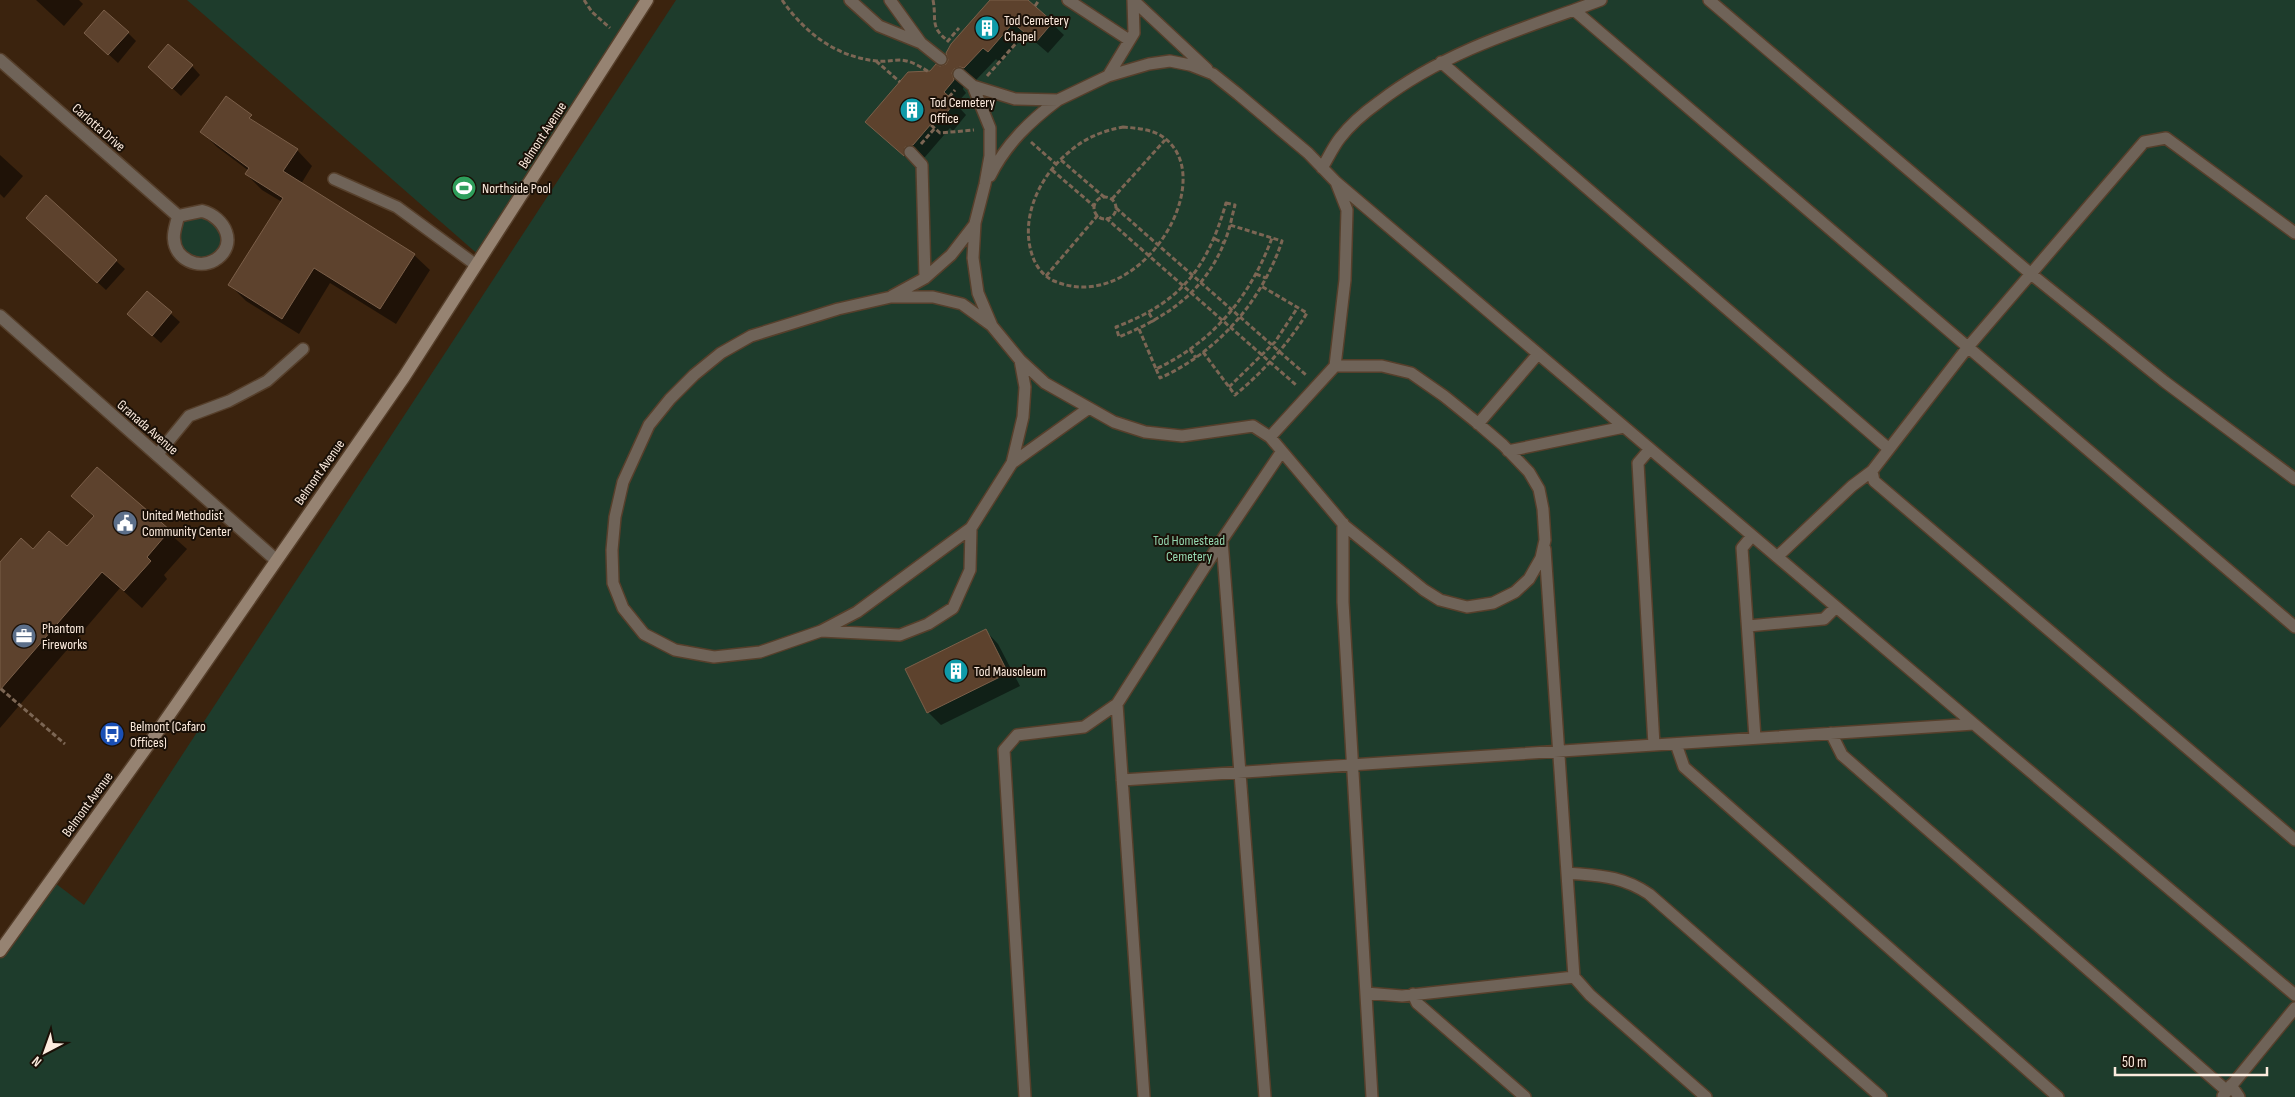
<svg xmlns="http://www.w3.org/2000/svg" width="2295" height="1097" viewBox="0 0 2295 1097" font-family="'Sofia Sans Condensed',sans-serif">
  <style>
    .green { fill: #1e3c2c }
    .shadow { fill: #0007 }
    .building { fill: #5d422d; stroke: #7b5f49 }
    .lines { fill: none; stroke-linecap: round; stroke-linejoin: round }
    .lane-casing { stroke: #563f2b; stroke-width: 14 }
    .street-casing { stroke: #563f2b; stroke-width: 15 }
    .secondary-casing { stroke: #563f2b; stroke-width: 15 }
    .path { stroke: #7c6654; stroke-width: 3; stroke-dasharray: 5 2.5; stroke-linecap: butt }
    .lane { stroke: #6f6358; stroke-width: 11 }
    .street { stroke: #6f6358; stroke-width: 12 }
    .secondary { stroke: #968372; stroke-width: 12 }
    .labels { text-anchor: middle; stroke-width: 4; stroke-linejoin: round; paint-order: stroke }
    .poi-label { font-size: 14px; fill: #fcebde; stroke: #1a1007; text-anchor: start }
    .street-label { font-size: 14px; fill: #fcebde; stroke: #1a1007 }
    .park-label { font-size: 14px; fill: #94d7b0; stroke: #1a1007 }
  </style>
  <rect width="100%" height="100%" fill="#3b230e"/>
  <path class="green" d="M187,0H647L481,257Z
    M676,0H2295V1097H0V951L51,880L84,905Z
    M213,214L227,242L204,264L177,249L178,216Z"/>
  <path class="shadow" d="M36,0H79L83,4L64,26Z
    M992,0H1027L1064,35L1048,53L1026,34L1000,63L996,59L976,80L970,78L965,82L963,89L966,93L956,104L966,115L953,131L950,128L925,157L916,159L915,166L867,122L931,72L947,65Z
    M128,33L136,41L118,63L94,41Z
    M192,66L200,75L181,96L158,75Z
    M226,98L262,128L297,150L312,166L301,184L414,255L430,270L396,324L330,283L299,334L246,301L230,285L282,202L262,190L246,174L249,171L217,147L201,131Z
    M0,155L23,176L4,198L0,194Z
    M74,261H116L125,269L106,290Z
    M147,292L180,322L161,343L137,322Z
    M97,469L187,549L164,575L167,579L142,608L120,588L0,728V564L34,550L68,548L94,517L73,496Z
    M985,630L998,644L1020,686L941,725L928,712Z"/>
  <path class="building" d="M990,0H1028L1053,22L1036,42L1013,23L988,52L983,48L964,68L960,67L954,69L952,73L954,80L944,92L955,102L941,120L937,117L913,145L905,147L904,156L865,122L908,72L930,71L936,64L940,66L946,64L948,60L946,53L951,44Z
    M104,10L129,32L108,55L84,33Z
    M168,44L193,65L172,89L148,67Z
    M226,96L252,115L249,118L298,149L283,171L415,254L380,309L314,268L282,319L228,285L283,198L245,174L249,168L200,132Z
    M46,195L117,260L97,283L26,218Z
    M147,291L172,312L152,336L127,314Z
    M97,467L170,530L147,557L151,561L124,591L102,572L0,690V562L21,538L33,549L49,531L67,546L94,516L71,496Z
    M986,629L1008,673L927,713L905,669Z"/>
  <g class="lines">
    <defs>
      <path id="lane" d="M850,0L879,26L921,43
        M890,0L921,43L941,59
        M1068,0L1129,40
        M1133,0L1207,69
        M1709,0L2031,274L2165,382L2295,479
        M1574,10L1601,0
        M1441,62L1889,449
        M959,74L973,86L990,128V156L985,184L975,223L973,258L978,293L992,326L1020,360L1045,383L1114,422L1145,432L1182,436L1253,426L1270,437L1345,526L1424,590L1440,600L1467,607L1493,603L1515,592L1529,579L1541,558L1545,540L1543,509L1539,489L1529,472L1503,445L1475,421L1444,396L1411,373L1382,366H1335
        M1108,76L1134,33L1133,0
        M973,86L1015,99L1058,100L1108,76L1149,64L1170,61L1190,65L1213,74L1238,94L1308,153L1336,182L1347,210L1345,280L1335,366L1270,437
        M910,152L922,165L925,278
        M1322,168C1328,158 1333,147 1340,138C1350,125 1365,112 1379,102C1437,57 1505,34 1574,10L2295,627
        M990,176C1006,144 1030,121 1058,100
        M334,179L397,207L476,265
        M1336,182L1974,724
        M2295,233L2166,138L2144,142L1968,347L1872,471L1874,481L2295,840
        M892,296L925,278L951,255L975,224
        M991,325L962,304L933,297H891L838,309L751,336L721,353L694,375L670,399L649,425L623,482L615,517L612,550L613,583L623,608L644,634L675,650L714,657L760,652L821,631L857,612L971,528L1012,463L1089,408
        M1478,424L1538,354
        M1650,449L1638,463L1654,745
        M1508,451L1624,427
        M157,455L189,416L229,401L267,381L303,349
        M1012,463L1023,417L1025,387L1020,360
        M1343,523V602L1372,1097
        M1752,536L1742,548L1755,738
        M1222,540L1265,1097
        M1545,549L1574,977L1590,995L1706,1097
        M1777,557L1852,486L1872,471
        M1748,626L1824,619L1836,607
        M821,631L900,635L928,624L953,608L970,570L971,528
        M1117,704L1144,1097
        M1831,733L1842,755L2227,1091
        M1676,744L1684,767L2058,1097
        M1122,780L1974,724L2295,995
        M1567,873C1599,876 1620,875 1649,894L1881,1097
        M1366,993L1402,996L1574,977
        M1413,994L1417,1003L1525,1097
        M2231,1085L2239,1097
        M2223,1096L2295,1008
        M1025,1097L1004,750L1017,735L1084,727L1117,704L1222,540L1282,451"/>
      <path id="street" d="M0,60L178,216
        M202,211C225,217 239,245 215,260C198,270 175,259 174,239C173,232 177,223 178,216Z
        M0,316L276,560"/>
      <path id="secondary" d="M0,951L151,741L404,377L647,0"/>
    </defs>
    <use href="#lane" class="lane-casing"/>
    <use href="#street" class="street-casing"/>
    <use href="#secondary" class="secondary-casing"/>
    <path class="path" d="M584,0L592,12L610,28
      M782,0C805,33 836,57 877,61C885,62 892,60 900,60C910,60 921,67 929,72
      M933,0C937,20 929,26 948,41
      M1035,6L1039,0
      M947,42L959,28
      M876,61L900,82
      M987,76L1025,33
      M949,97L955,90
      M931,125L940,133L974,130
      M1123,127C1135,128 1149,129 1160,135C1225,174 1141,318 1054,281C1045,277 1038,269 1034,260C1018,222 1038,177 1069,152C1085,138 1102,131 1123,127Z
      M1031,142L1057,165
      M921,144L935,128
      M1061,160L1104,197
      M1052,170L1095,207
      M1094 208a11 11 0 1 1 22 0a11 11 0 1 1-22 0Z
      M1112,199L1165,140
      M1226,203L1235,205C1232,216 1230,228 1226,238C1206,291 1169,316 1119,337L1116,327C1181,302 1207,269 1226,203Z
      M1116,208L1306,375
      M1106,218L1296,385
      M1215,239L1224,243
      M1256,274L1266,278
      M1046,276L1098,215
      M1149,313L1154,322
      M1139,329L1156,369C1213,342 1250,297 1272,238
      M1190,349L1196,358
      M1203,352L1235,395C1264,371 1288,344 1307,313L1261,286
      M1156,369L1160,378C1218,352 1262,301 1282,241L1230,225
      M1229,387L1275,342L1298,307
      M1,689L65,744"/>
    <use href="#lane" class="lane"/>
    <use href="#street" class="street"/>
    <use href="#secondary" class="secondary"/>
  </g>
  <defs>
    <symbol id="building-disc" viewBox="-11 -11 22 22"><circle r="9.5" fill="#0f9aa8" stroke="#1a1007"/><path d="M-4-6H4V6H1V3H-1V6H-4ZM-2.5-4.3h1.7v1.8h-1.7ZM.8-4.3h1.7v1.8H.8ZM-2.5-1h1.7V.8h-1.7ZM.8-1h1.7V.8H.8Z" fill="#fff"/></symbol>
    <symbol id="stadium-disc" viewBox="-11 -11 22 22"><circle r="9.5" fill="#2e9e5b" stroke="#1a1007"/><path d="M0-5a6.5 5 0 1 0 0 10a6.5 5 0 1 0 0-10ZM-3.5-1.8h7v3.6h-7Z" fill="#fff"/></symbol>
    <symbol id="civic-disc" viewBox="-11 -11 22 22"><circle r="9.5" fill="#5c6f8a" stroke="#1a1007"/><path d="M-.6-6.5H3V-4.5H.6V-3L4-1V1h2V6H-6V1h2V-1L-.6-3ZM-1.2 2.5V6h2.4V2.5Z" fill="#fff"/></symbol>
    <symbol id="office-disc" viewBox="-11 -11 22 22"><circle r="9.5" fill="#5c6f8a" stroke="#1a1007"/><path d="M-6-3h4V-5.5h4V-3h4V5H-6ZM-1-4.5V-3h2v-1.5ZM-6 0V1H6V0Z" fill="#fff"/></symbol>
    <symbol id="bus-disc" viewBox="-11 -11 22 22"><circle r="9.5" fill="#1a4fb4" stroke="#1a1007"/><path d="M-5-6H5V4H4V6H2V4H-2V6H-4V4H-5ZM-3.5-4V0h7V-4ZM-3.5 1.2v1.5H-2V1.2ZM2 1.2v1.5H3.5V1.2Z" fill="#fff"/></symbol>
  </defs>
  <g fill-rule="evenodd">
    <use href="#building-disc" x="973" y="14" width="28" height="28"/>
    <use href="#building-disc" x="898" y="96" width="28" height="28"/>
    <use href="#stadium-disc" x="450" y="174" width="28" height="28"/>
    <use href="#civic-disc" x="111" y="509" width="28" height="28"/>
    <use href="#office-disc" x="10" y="622" width="28" height="28"/>
    <use href="#building-disc" x="942" y="657" width="28" height="28"/>
    <use href="#bus-disc" x="98" y="720" width="28" height="28"/>
  </g>
  <g class="labels">
    <g class="poi-label">
      <text x="1004" y="25">Tod Cemetery<tspan x="1004" dy="16">Chapel</tspan></text>
      <text x="930" y="107">Tod Cemetery<tspan x="930" dy="16">Office</tspan></text>
      <text x="482" y="193">Northside Pool</text>
      <text x="142" y="520">United Methodist<tspan x="142" dy="16">Community Center</tspan></text>
      <text x="42" y="633">Phantom<tspan x="42" dy="16">Fireworks</tspan></text>
      <text x="974" y="676">Tod Mausoleum</text>
      <text x="130" y="731">Belmont (Cafaro<tspan x="130" dy="16">Offices)</tspan></text>
    </g>
    <g class="street-label">
      <text transform="translate(99 127) rotate(41)" y="5">Carlotta Drive</text>
      <text transform="translate(542 135) rotate(-57)" y="5">Belmont Avenue</text>
      <text transform="translate(148 427) rotate(41)" y="5">Granada Avenue</text>
      <text transform="translate(319 472) rotate(-55)" y="5">Belmont Avenue</text>
      <text transform="translate(87 804) rotate(-54)" y="5">Belmont Avenue</text>
    </g>
    <g class="park-label">
      <text x="1189" y="545">Tod Homestead<tspan x="1189" dy="16">Cemetery</tspan></text>
    </g>
  </g>
  <g transform="translate(45 1052) rotate(221)" stroke="#1a1007" stroke-width="4" paint-order="stroke">
  <path d="M0-4L9 19L0 12L-9 19Z" fill="#fcebde"/>
  <text y="-8" font-size="14" font-weight="bold" text-anchor="middle" fill="#fcebde">N</text>
  </g>
  <path d="M2115 1067v8h152v-8" fill="none" stroke="#fcebde" stroke-width="2.5"/>
  <text x="2122" y="1067" font-size="15" fill="#fcebde" stroke="#1a1007" stroke-width="4" paint-order="stroke">50 m</text>
</svg>
